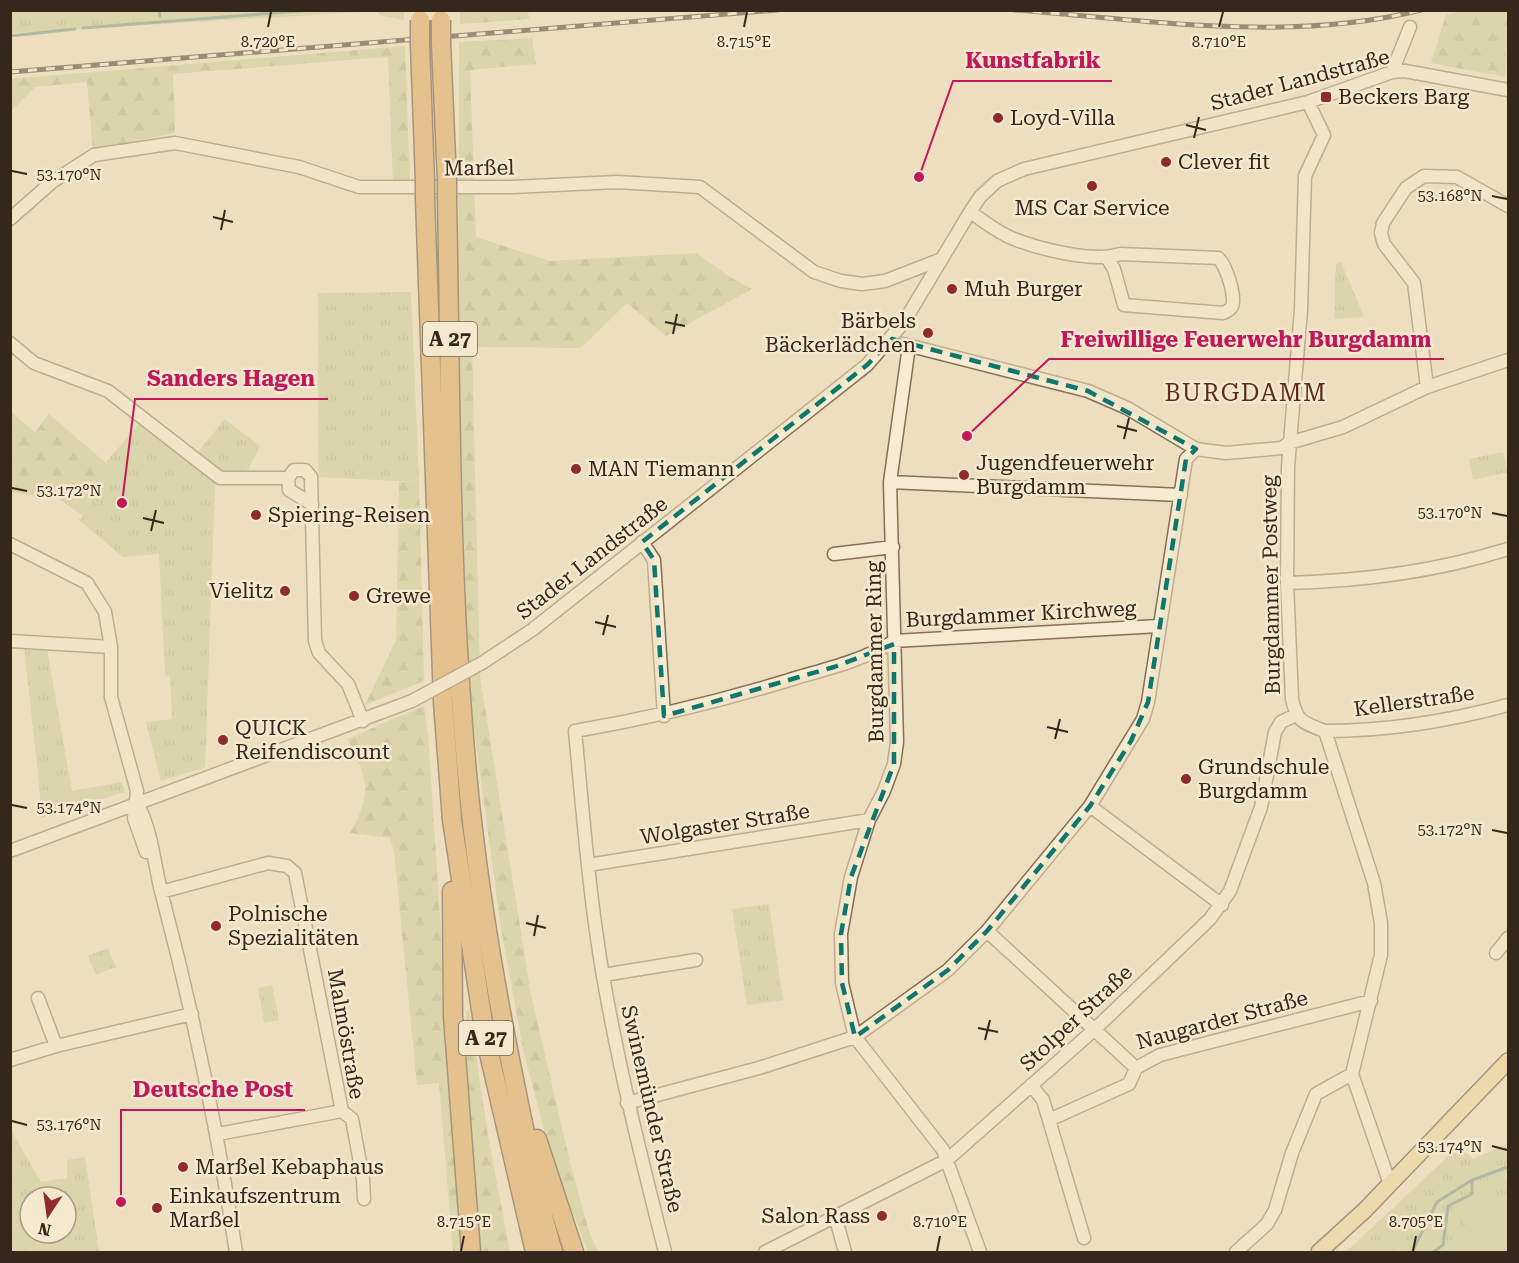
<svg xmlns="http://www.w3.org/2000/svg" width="1519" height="1263" viewBox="0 0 1519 1263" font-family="'Roboto Serif',serif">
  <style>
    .grass { fill: url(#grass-tufts); fill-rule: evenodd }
    .forest { fill: url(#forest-firs) }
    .garden { fill: #c3c993 }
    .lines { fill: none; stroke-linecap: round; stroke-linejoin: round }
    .stream { stroke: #6a8b82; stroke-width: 3 }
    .minor-casing { stroke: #846f58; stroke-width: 15 }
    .major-casing { stroke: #513d2c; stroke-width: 18 }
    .highway-casing { stroke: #513d2c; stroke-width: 21 }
    .minor { stroke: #f7ecd1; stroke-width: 12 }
    .major { stroke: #efd397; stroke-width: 15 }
    .highway { stroke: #da9d50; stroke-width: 18 }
    .rail-casing { stroke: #34271c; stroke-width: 5 }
    .rail { stroke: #f4e9ce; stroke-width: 3; stroke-dasharray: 9; stroke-linecap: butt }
    .minor-bridge-casing { stroke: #846f58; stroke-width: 15; stroke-linecap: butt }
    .highway-bridge-casing { stroke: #513d2c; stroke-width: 21; stroke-linecap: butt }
    .minor-bridge { stroke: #f7ecd1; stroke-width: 12 }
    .highway-bridge { stroke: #da9d50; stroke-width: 18 }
    .marked { fill: none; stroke: #0f766e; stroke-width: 4.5; stroke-dasharray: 12 8; stroke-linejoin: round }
    .ticks { fill: none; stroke: #34271c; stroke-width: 2 }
    .poi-dot { fill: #912a2c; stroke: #f4e9ce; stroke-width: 2 }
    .labels { text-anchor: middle; stroke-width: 5; stroke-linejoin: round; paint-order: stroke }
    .shield { fill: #f4e9ce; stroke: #6e6151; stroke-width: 1.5 }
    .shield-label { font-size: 20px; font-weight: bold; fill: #34271c }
    .street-label { font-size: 21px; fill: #34271c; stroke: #f4e9ce }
    .poi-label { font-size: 21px; fill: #34271c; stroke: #f4e9ce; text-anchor: start }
    .quarter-label { font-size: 24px; letter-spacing: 1.5px; fill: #5f2a1d; stroke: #f4e9ce }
    .ticks-label { font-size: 15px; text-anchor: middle; fill: #34271c; stroke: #f4e9ce; stroke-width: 5; stroke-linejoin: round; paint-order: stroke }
    .leader { fill: none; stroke: #c2185b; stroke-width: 2 }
    .callout-dot { fill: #c2185b; stroke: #f4e9ce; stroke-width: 2 }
    .callout-label { font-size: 22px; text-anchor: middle; font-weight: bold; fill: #c2185b; stroke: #f4e9ce; stroke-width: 5; stroke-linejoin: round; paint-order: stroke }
  </style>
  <defs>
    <pattern id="grass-tufts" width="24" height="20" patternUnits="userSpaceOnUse" patternTransform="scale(1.5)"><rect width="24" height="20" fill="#c3c993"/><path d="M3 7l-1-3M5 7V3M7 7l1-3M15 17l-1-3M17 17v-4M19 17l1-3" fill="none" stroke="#a8ad7e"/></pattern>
    <pattern id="forest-firs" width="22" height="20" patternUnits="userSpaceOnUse" patternTransform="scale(1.5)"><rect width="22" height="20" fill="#c3c993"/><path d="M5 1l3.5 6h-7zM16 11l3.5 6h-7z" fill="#a8ad7e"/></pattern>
  </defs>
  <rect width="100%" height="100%" fill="#ecdebf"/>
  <path class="grass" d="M11,11H404V20L379,15L378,11L11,33Z
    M1341,262L1364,317L1334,319L1336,264Z
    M411,292L419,482L318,477V293Z
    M225,419L260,446L246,473L223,472L197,453Z
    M141,422L215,483L205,767L161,781L146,722L172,719L170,677L165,675L159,554L123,557L79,520L83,516L51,493L101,479L112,469L106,462Z
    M1503,452L1508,472L1473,480L1469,459Z
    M24,647L47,649L72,791L122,782L125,792C96,801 68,808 40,818V793Z
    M769,904L783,1000L747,1005L732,909Z
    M108,948L116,967L96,975L88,956Z
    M272,985L279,1020L264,1023L258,988Z
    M11,1130L41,1182L67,1178V1160L85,1157L99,1252H11ZM30,1197H66V1233H30Z
    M1508,1144V1173L1505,1174L1508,1183V1252L1473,1243L1449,1252H1346L1458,1147L1473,1159Z"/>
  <path class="forest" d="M460,11H528L529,19L460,24Z
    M1462,11H1508L1505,77L1431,63L1446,15Z
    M532,38L536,64L470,70L476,237L550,261L696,253L730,277L752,289L666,336L627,303L581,348L472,347L480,677L531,995L570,1162L588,1228L598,1252H588L552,1160L523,1049L501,928L468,685L458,323L459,42Z
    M405,46L410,181H393L388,57L173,74L175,133L93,150L87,82L35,87L11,111V79Z
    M11,412L35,432L49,414L113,469L101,480L43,497L11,492Z
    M399,482H419L424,681L365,705L396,640Z
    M424,706L428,735L462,1252H453L439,1083L417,1085L394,851L390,838L350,833C373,793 368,778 347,739Z
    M469,1009L488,1136L510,1252H478L467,1118L466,1011Z"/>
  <path class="garden" d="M1508,1193V1252H1449L1473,1243L1460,1211Z"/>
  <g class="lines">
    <path class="stream" d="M159,10L160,16
      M83,28L312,10
      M10,36L75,29
      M1412,1252L1437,1202L1472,1180L1508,1167
      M1433,1252L1443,1245L1448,1206L1472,1194V1181"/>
    <defs>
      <path id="minor" d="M1392,72L1410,27
        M1308,102L1324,135L1305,176L1301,310L1288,467L1287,583L1292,699C1297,722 1303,723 1325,731L1374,883L1381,923V955L1352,1074L1390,1184
        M970,212C984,221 998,233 1014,239C1040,249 1094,263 1120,254L1218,258C1225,263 1238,299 1231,308C1231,309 1224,313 1223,313L1124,305L1114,269L1107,258
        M10,219L52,182L94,155L175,143L299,167L359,187H512L617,182L700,187L814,272L841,281L862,284L885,281L942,259
        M10,343L34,363L108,391L220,478H288
        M903,344L1088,391L1127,408L1196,449L1226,453L1282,448L1289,443L1343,427L1427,387L1508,360
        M909,346L890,482L897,742L894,764L884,791L869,820L851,877L841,934L842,983L855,1037L943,1150L980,1252
        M1427,387L1414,283L1384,244L1381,233L1383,223L1406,188L1424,176L1457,177L1508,206
        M890,482L1181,495
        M312,504L289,490L288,478L294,470H305L311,477L315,641L319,653L348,684L363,721
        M642,542L654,560L664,716
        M10,544L87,583L105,612L111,647V697L137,791L134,818L146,852
        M834,554L893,547
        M1287,583C1364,581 1435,572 1508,549
        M10,641L111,647
        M482,663L532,630L867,365L904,322L970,212L980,197L997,181L1024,169L1308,102L1392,72L1405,71L1508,90
        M1325,731C1387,731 1449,721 1508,705
        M137,803C153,832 154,867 163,899C194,1016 218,1133 236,1252
        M1090,806L1222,905
        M10,851L412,701
        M588,865L869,820
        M161,892L268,863L287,866L295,873L342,1111L218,1134
        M987,931L1136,1068L1160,1055L1371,1001
        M1496,953L1508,938
        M603,975L696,960
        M38,998L56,1046
        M10,1060L56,1046L192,1014
        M1031,1085L1043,1100L1084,1238
        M627,1103L759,1068L855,1037L948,970L987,931L1090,806L1143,719L1148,702L1186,459L1196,449
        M342,1111L352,1119L363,1179L364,1199
        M1049,1120L1129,1084L1136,1068
        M836,1219L845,1252
        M665,1252C642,1161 619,1069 603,976C589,895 583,813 575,731C652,718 725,700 799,677C831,668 866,659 894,641L1159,626
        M765,1252L947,1160L1095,1029L1210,919L1230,891L1261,807L1275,732L1281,722L1296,715
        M1236,1252L1267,1224L1275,1210L1292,1153L1316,1094L1352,1074"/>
      <path id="major" d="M1319,1252L1365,1210L1508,1061"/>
      <path id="highway" d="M441,43L447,181
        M420,44L425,181
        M447,198C451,400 449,602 470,803C485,944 513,1081 544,1220L553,1252
        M425,199L443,702L452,820L485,1036L535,1252
        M452,891L453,1016L471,1252
        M537,1139L574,1252"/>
    </defs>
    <use href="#minor" class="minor-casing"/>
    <use href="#major" class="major-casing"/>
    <use href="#highway" class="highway-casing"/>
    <use href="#minor" class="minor"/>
    <use href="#major" class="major"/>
    <use href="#highway" class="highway"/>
    <defs>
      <path id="rail" d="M1015,10C1148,20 1290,43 1421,10
        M10,72L777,10"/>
    </defs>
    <use href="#rail" class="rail-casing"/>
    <use href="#rail" class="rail"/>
    <defs>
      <path id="minor-bridge" d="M412,701L482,663"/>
      <path id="highway-bridge" d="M420,20V44
        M441,20V43
        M425,181V199
        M447,181V198"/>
    </defs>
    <use href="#minor-bridge" class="minor-bridge-casing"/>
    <use href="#highway-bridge" class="highway-bridge-casing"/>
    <use href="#minor-bridge" class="minor-bridge"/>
    <use href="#highway-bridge" class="highway-bridge"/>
  </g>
  <path d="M0 0H1519V1263H0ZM892,339L1088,391L1196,449L1186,459L1148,702L1131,741L1090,806L987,931L948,970L855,1037L842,983L841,934L851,877L894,764V644L834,667L664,716L654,560L642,542L867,365Z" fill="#ecdebf" fill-opacity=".55" fill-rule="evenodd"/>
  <path class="marked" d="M892,339L1088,391L1196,449L1186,459L1148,702L1131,741L1090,806L987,931L948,970L855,1037L842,983L841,934L851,877L894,764V644L834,667L664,716L654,560L642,542L867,365Z"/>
  <path class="ticks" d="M268,27L271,12M744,27L747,12M1219,27L1223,12M1186,125L1206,130M1194,138L1199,117M12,171L27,174M1492,196L1507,199M213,217L233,222M221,230L225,210M665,322L685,326M673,334L677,314M1117,426L1137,431M1124,439L1129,418M12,488L27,491M1492,513L1507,516M143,518L164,523M151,531L156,510M595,622L616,627M603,635L608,615M1047,727L1068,732M1055,739L1060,719M12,805L27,808M1492,830L1507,833M526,923L546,928M534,936L538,915M978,1028L998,1032M985,1040L990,1020M12,1121L27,1125M1492,1146L1507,1150M461,1251L464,1236M937,1251L940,1236M1413,1251L1416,1236"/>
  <g class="poi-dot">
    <rect x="1320" y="91" width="12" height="12" rx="3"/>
    <circle cx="998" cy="118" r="6"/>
    <circle cx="1166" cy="162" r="6"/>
    <circle cx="1092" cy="186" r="6"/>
    <circle cx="952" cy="289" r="6"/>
    <circle cx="928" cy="333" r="6"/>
    <circle cx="576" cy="469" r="6"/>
    <circle cx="964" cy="475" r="6"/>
    <circle cx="256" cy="515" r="6"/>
    <circle cx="285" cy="591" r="6"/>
    <circle cx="354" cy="596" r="6"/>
    <circle cx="223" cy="740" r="6"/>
    <circle cx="1186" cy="779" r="6"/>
    <circle cx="216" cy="926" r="6"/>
    <circle cx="183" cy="1167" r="6"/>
    <circle cx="157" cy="1208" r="6"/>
    <circle cx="882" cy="1216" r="6"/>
  </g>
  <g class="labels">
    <g class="shield">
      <rect x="423" y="322" width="54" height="34" rx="4.5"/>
      <rect x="459" y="1021" width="54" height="34" rx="4.5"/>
    </g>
    <g class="shield-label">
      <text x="450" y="346">A 27</text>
      <text x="486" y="1045">A 27</text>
    </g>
    <g class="street-label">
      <text transform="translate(1300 80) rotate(-15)" y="7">Stader Landstraße</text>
      <text transform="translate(479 168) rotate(-1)" y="7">Marßel</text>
      <text transform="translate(592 558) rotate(-38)" y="7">Stader Landstraße</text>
      <text transform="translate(1271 585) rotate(-91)" y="7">Burgdammer Postweg</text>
      <text transform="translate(1021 614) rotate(-3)" y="7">Burgdammer Kirchweg</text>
      <text transform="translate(875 652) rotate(-91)" y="7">Burgdammer Ring</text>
      <text transform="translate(1414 701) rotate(-8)" y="7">Kellerstraße</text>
      <text transform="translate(725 824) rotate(-9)" y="7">Wolgaster Straße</text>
      <text transform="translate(1076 1018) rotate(-43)" y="7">Stolper Straße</text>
      <text transform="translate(1222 1020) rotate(-15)" y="7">Naugarder Straße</text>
      <text transform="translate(346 1034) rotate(80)" y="7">Malmöstraße</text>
      <text transform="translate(652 1109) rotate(77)" y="7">Swinemünder Straße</text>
    </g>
    <g class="poi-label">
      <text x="1338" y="104">Beckers Barg</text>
      <text x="1010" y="125">Loyd-Villa</text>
      <text x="1178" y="169">Clever fit</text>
      <text x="1092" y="215" text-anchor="middle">MS Car Service</text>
      <text x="964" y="296">Muh Burger</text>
      <text x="916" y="328" text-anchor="end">Bärbels<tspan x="916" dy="24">Bäckerlädchen</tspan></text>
      <text x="976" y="470">Jugendfeuerwehr<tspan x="976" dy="24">Burgdamm</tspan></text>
      <text x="588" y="476">MAN Tiemann</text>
      <text x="268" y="522">Spiering-Reisen</text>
      <text x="273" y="598" text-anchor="end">Vielitz</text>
      <text x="366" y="603">Grewe</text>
      <text x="235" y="735">QUICK<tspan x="235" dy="24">Reifendiscount</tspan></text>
      <text x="1198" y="774">Grundschule<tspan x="1198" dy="24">Burgdamm</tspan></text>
      <text x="228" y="921">Polnische<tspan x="228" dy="24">Spezialitäten</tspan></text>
      <text x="195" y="1174">Marßel Kebaphaus</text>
      <text x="169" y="1203">Einkaufszentrum<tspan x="169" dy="24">Marßel</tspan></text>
      <text x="870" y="1223" text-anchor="end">Salon Rass</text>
    </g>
    <g class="quarter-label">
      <text x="1246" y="401">BURGDAMM</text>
    </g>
  </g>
  <g class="ticks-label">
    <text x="268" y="47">8.720°E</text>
    <text x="744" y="47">8.715°E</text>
    <text x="1219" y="47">8.710°E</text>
    <text x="69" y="180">53.170°N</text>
    <text x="1450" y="201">53.168°N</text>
    <text x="69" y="496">53.172°N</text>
    <text x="1450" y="518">53.170°N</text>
    <text x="69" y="813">53.174°N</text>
    <text x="1450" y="835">53.172°N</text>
    <text x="69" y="1130">53.176°N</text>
    <text x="1450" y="1152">53.174°N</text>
    <text x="464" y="1227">8.715°E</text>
    <text x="940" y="1227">8.710°E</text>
    <text x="1416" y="1227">8.705°E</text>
  </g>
  <path class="leader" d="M919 177L953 81H1112M967 436L1049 359H1444M122 503L135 399H328M121 1202L121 1110H305"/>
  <g class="callout-dot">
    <circle cx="919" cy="177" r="6"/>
    <circle cx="967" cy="436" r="6"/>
    <circle cx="122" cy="503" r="6"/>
    <circle cx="121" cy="1202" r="6"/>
  </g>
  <g class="callout-label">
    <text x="1033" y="68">Kunstfabrik</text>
    <text x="1246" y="347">Freiwillige Feuerwehr Burgdamm</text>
    <text x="231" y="386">Sanders Hagen</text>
    <text x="213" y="1097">Deutsche Post</text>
  </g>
  <rect width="1519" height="1263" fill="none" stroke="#34271c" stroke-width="24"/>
  <g transform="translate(48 1215) rotate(193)"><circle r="28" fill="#f4e9ce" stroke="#a79b87" stroke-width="1.5"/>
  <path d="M0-4.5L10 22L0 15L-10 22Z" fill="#912a2c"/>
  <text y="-9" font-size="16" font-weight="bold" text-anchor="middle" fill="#34271c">N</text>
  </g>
</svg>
